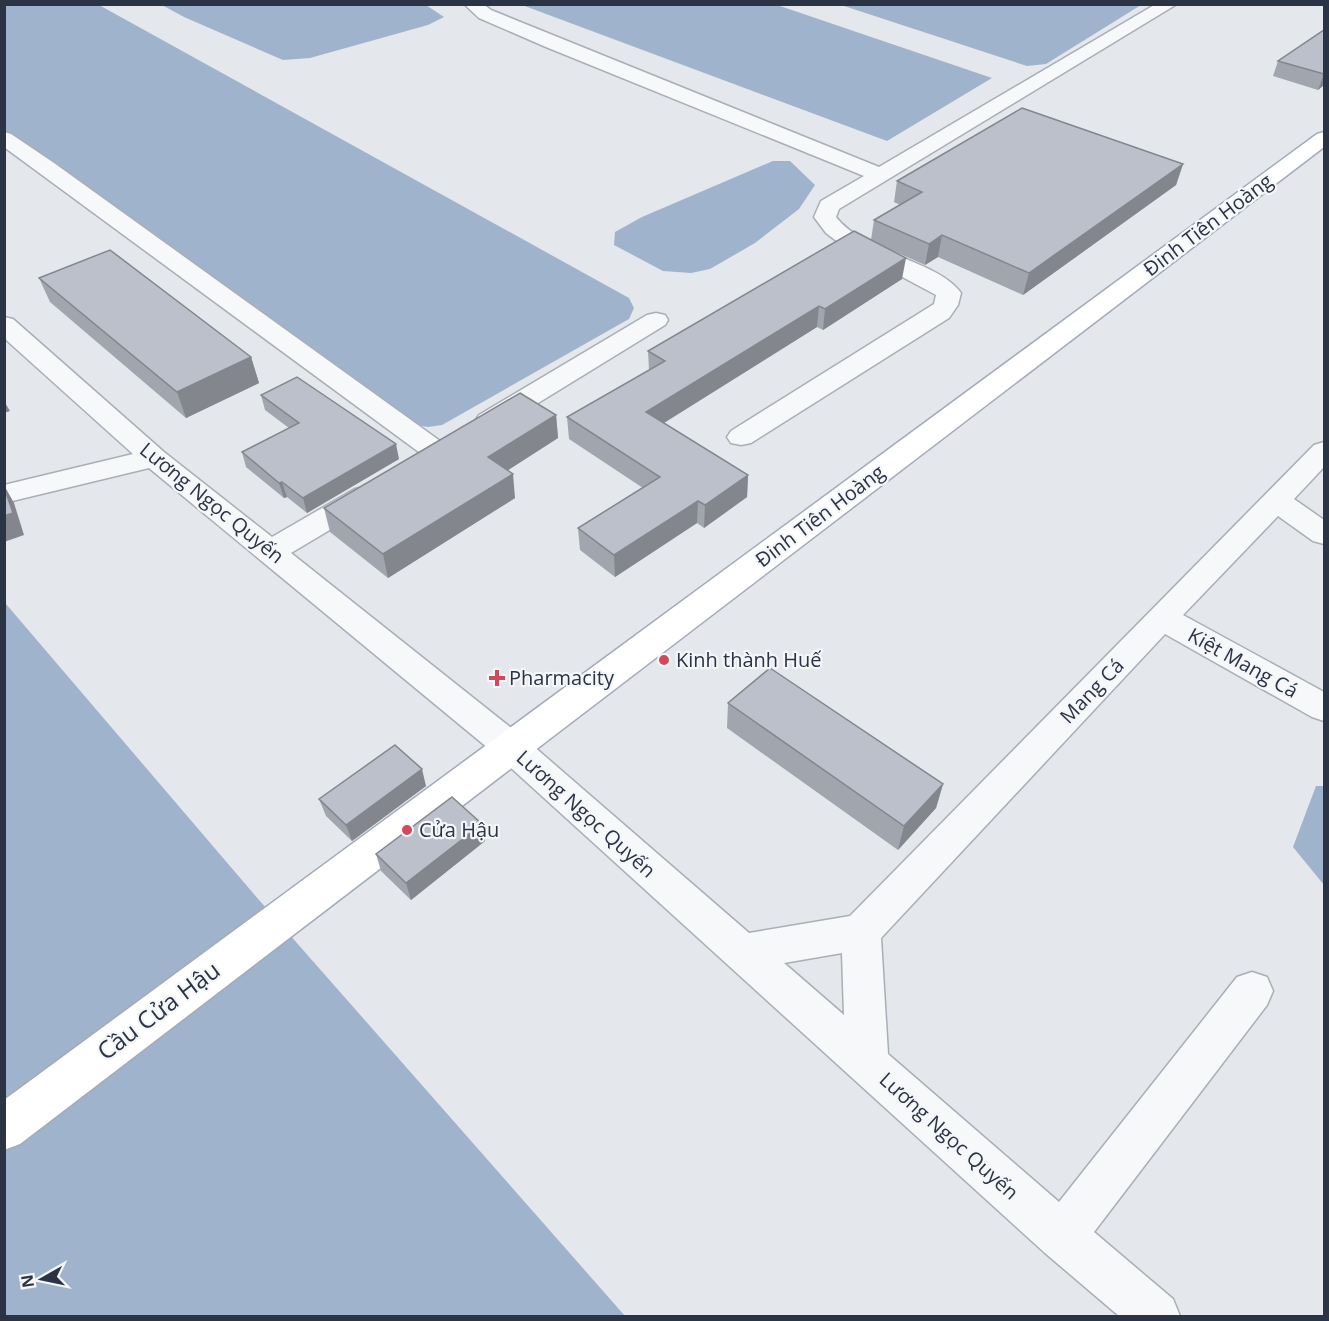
<svg xmlns="http://www.w3.org/2000/svg" width="1329" height="1321" viewBox="0 0 1329 1321" font-family="'Open Sans',sans-serif">
  <style>
    .water { fill: #9fb4cc }
    .lines { fill: none; stroke-linecap: round; stroke-linejoin: round }
    .minor-casing { stroke: #a9aeb7; stroke-width: 3 }
    .major-casing { stroke: #a3abb8; stroke-width: 3 }
    .minor { fill: #f7f8fa; fill-rule: evenodd }
    .major { fill: #fff; fill-rule: evenodd }
    .wall { fill: #a1a5ae }
    .shaded-wall { fill: #83868d }
    .building { fill: #bbc0ca; stroke: #83868d; stroke-width: 1.5 }
    .poi-dot { fill: #d1495b; stroke: #f4f6f9; stroke-width: 2 }
    .labels { text-anchor: middle; stroke-width: 4.5; stroke-linejoin: round; paint-order: stroke }
    .street-label { font-size: 20px; fill: #2b3445; stroke: #f4f6f9 }
    .poi-label { font-size: 20px; fill: #2b3445; stroke: #f4f6f9; text-anchor: start }
    .near-street-label { font-size: 24px; fill: #2b3445; stroke: #f4f6f9 }
  </style>
  <rect width="100%" height="100%" fill="#e4e7ec"/>
  <path class="water" d="M5,5H99L629,298L634,308L629,319L442,425L428,427L415,425L5,136Z
    M426,5L444,17L428,25L310,58L283,60L184,17L162,5Z
    M522,5H777L992,78L887,141Z
    M841,5H1141L1046,64L1027,66Z
    M773,161H790L815,185L799,209L755,243L710,269L691,273L663,271L614,245L615,232L642,217Z
    M6,604L253,893L625,1316H5Z
    M1316,786H1324V885L1293,847Z"/>
  <g class="lines">
    <defs>
      <path id="minor" d="M464,4H483L491,10L879,167L1156,4H1177L839,209L836,217C865,254 939,261 961,293L958,305L949,318L751,443L741,445L731,443L727,437L731,431L934,304L936,295L839,243L826,233L814,217L821,201L864,176L546,47L479,18Z
        M4,132L11,134L54,163L447,446L451,452L447,458L437,461L427,458L4,147Z
        M656,313L665,315L668,320L665,325L499,427L489,429L479,427L475,421L479,415L647,315Z
        M4,317L13,319L164,452L272,537L355,489L365,487L375,489L379,496L375,503L291,553L524,738L749,933L850,916L1314,445L1324,442V467L1294,499L1324,520V544L1313,541L1278,516L1183,615L1324,692V721L1312,717L1165,634L881,938L888,1054L1059,1202L1237,977L1252,972L1267,977L1273,991L1267,1005L1094,1232L1173,1299L1180,1316H1119L1045,1253L500,758L149,468L4,503V485L133,454L4,338ZM842,953L844,1015L784,963Z"/>
      <path id="major" d="M1324,132V147L20,1144L4,1150V1100L1317,134Z"/>
    </defs>
    <use href="#minor" class="minor-casing"/>
    <use href="#major" class="major-casing"/>
    <use href="#minor" class="minor"/>
    <use href="#major" class="major"/>
  </g>
  <path class="wall" d="M1324,30V85L1318,90L1273,76L1278,61Z
    M1183,164L1176,185L1023,295L938,257L925,265L878,244L902,279L823,330L817,327L664,423L748,475L747,497L704,528L697,523L615,577L580,550L578,528L643,488L569,439L567,417L649,370L648,351L871,240L874,220L900,205L894,202L897,181Z
    M39,278L251,357L259,383L186,418L50,302Z
    M261,395L399,459L307,513L287,497L284,498L246,467L242,452L289,428L265,410Z
    M556,415L558,438L507,471L515,498L388,578L330,532L324,508Z
    M728,703L943,784L936,808L898,850L727,728Z
    M426,786L352,841L326,816L319,799Z
    M482,824L485,841L411,900L381,871L376,854Z"/>
  <path class="shaded-wall" d="M1324,74V85L1318,90Z
    M1183,164L1176,185L1023,295L1029,273Z
    M942,235L938,257L925,265L929,244Z
    M906,258L902,279L823,330L825,309Z
    M819,306L817,327L646,434V412Z
    M251,357L259,383L186,418L177,392Z
    M4,401L10,411L4,413Z
    M556,415L558,438L491,481L488,457Z
    M396,444L399,459L307,513L303,498Z
    M513,474L515,498L388,578L383,554Z
    M748,475L747,497L704,528L705,505Z
    M282,482L287,497L284,498L279,483Z
    M4,485L14,503L24,535L4,542Z
    M698,501L697,523L615,577L614,555Z
    M422,769L426,786L352,841L346,825Z
    M943,784L936,808L898,850L904,826Z
    M482,824L485,841L411,900L406,883Z"/>
  <path class="building" d="M1324,30V74L1278,61Z
    M1022,108L1183,164L1029,273L942,235L929,244L874,220L922,192L897,181Z
    M854,231L906,258L825,309L819,306L646,412L748,475L705,505L698,501L614,555L578,528L660,477L567,417L665,361L648,351Z
    M110,250L251,357L177,392L39,278Z
    M297,377L396,444L303,498L282,482L279,483L242,452L299,423L261,395Z
    M520,393L556,415L488,457L513,474L383,554L324,508Z
    M4,487L13,513L4,516Z
    M770,668L943,784L904,826L728,703Z
    M395,745L422,769L346,825L319,799Z
    M452,797L482,824L406,883L376,854Z"/>
  <g class="poi-dot">
    <circle cx="664" cy="660" r="6"/>
    <path d="M494 669h6v6h6v6h-6v6h-6v-6h-6v-6h6z"/>
    <circle cx="407" cy="830" r="6"/>
  </g>
  <g class="labels">
    <g class="street-label">
      <text transform="translate(1208 225) rotate(-37)" y="7">Đinh Tiên Hoàng</text>
      <text transform="translate(212 503) rotate(39)" y="7">Lương Ngọc Quyến</text>
      <text transform="translate(820 516) rotate(-37)" y="7">Đinh Tiên Hoàng</text>
      <text transform="translate(1243 663) rotate(29)" y="7">Kiệt Mang Cá</text>
      <text transform="translate(1092 691) rotate(-46)" y="7">Mang Cá</text>
      <text transform="translate(586 814) rotate(42)" y="7">Lương Ngọc Quyến</text>
      <text transform="translate(949 1136) rotate(42)" y="7">Lương Ngọc Quyến</text>
    </g>
    <g class="poi-label">
      <text x="676" y="667">Kinh thành Huế</text>
      <text x="509" y="685">Pharmacity</text>
      <text x="419" y="837">Cửa Hậu</text>
    </g>
    <g class="near-street-label">
      <text transform="translate(159 1011) rotate(-37)" y="8">Cầu Cửa Hậu</text>
    </g>
  </g>
  <rect width="1329" height="1321" fill="none" stroke="#2b3445" stroke-width="12"/>
  <g transform="translate(42 1279) rotate(261)" stroke="#f4f6f9" stroke-width="4.5" paint-order="stroke">
  <path d="M0-4.5L10 22L0 15L-10 22Z" fill="#2b3445"/>
  <text y="-9" font-size="16" font-weight="bold" text-anchor="middle" fill="#2b3445">N</text>
  </g>
</svg>
